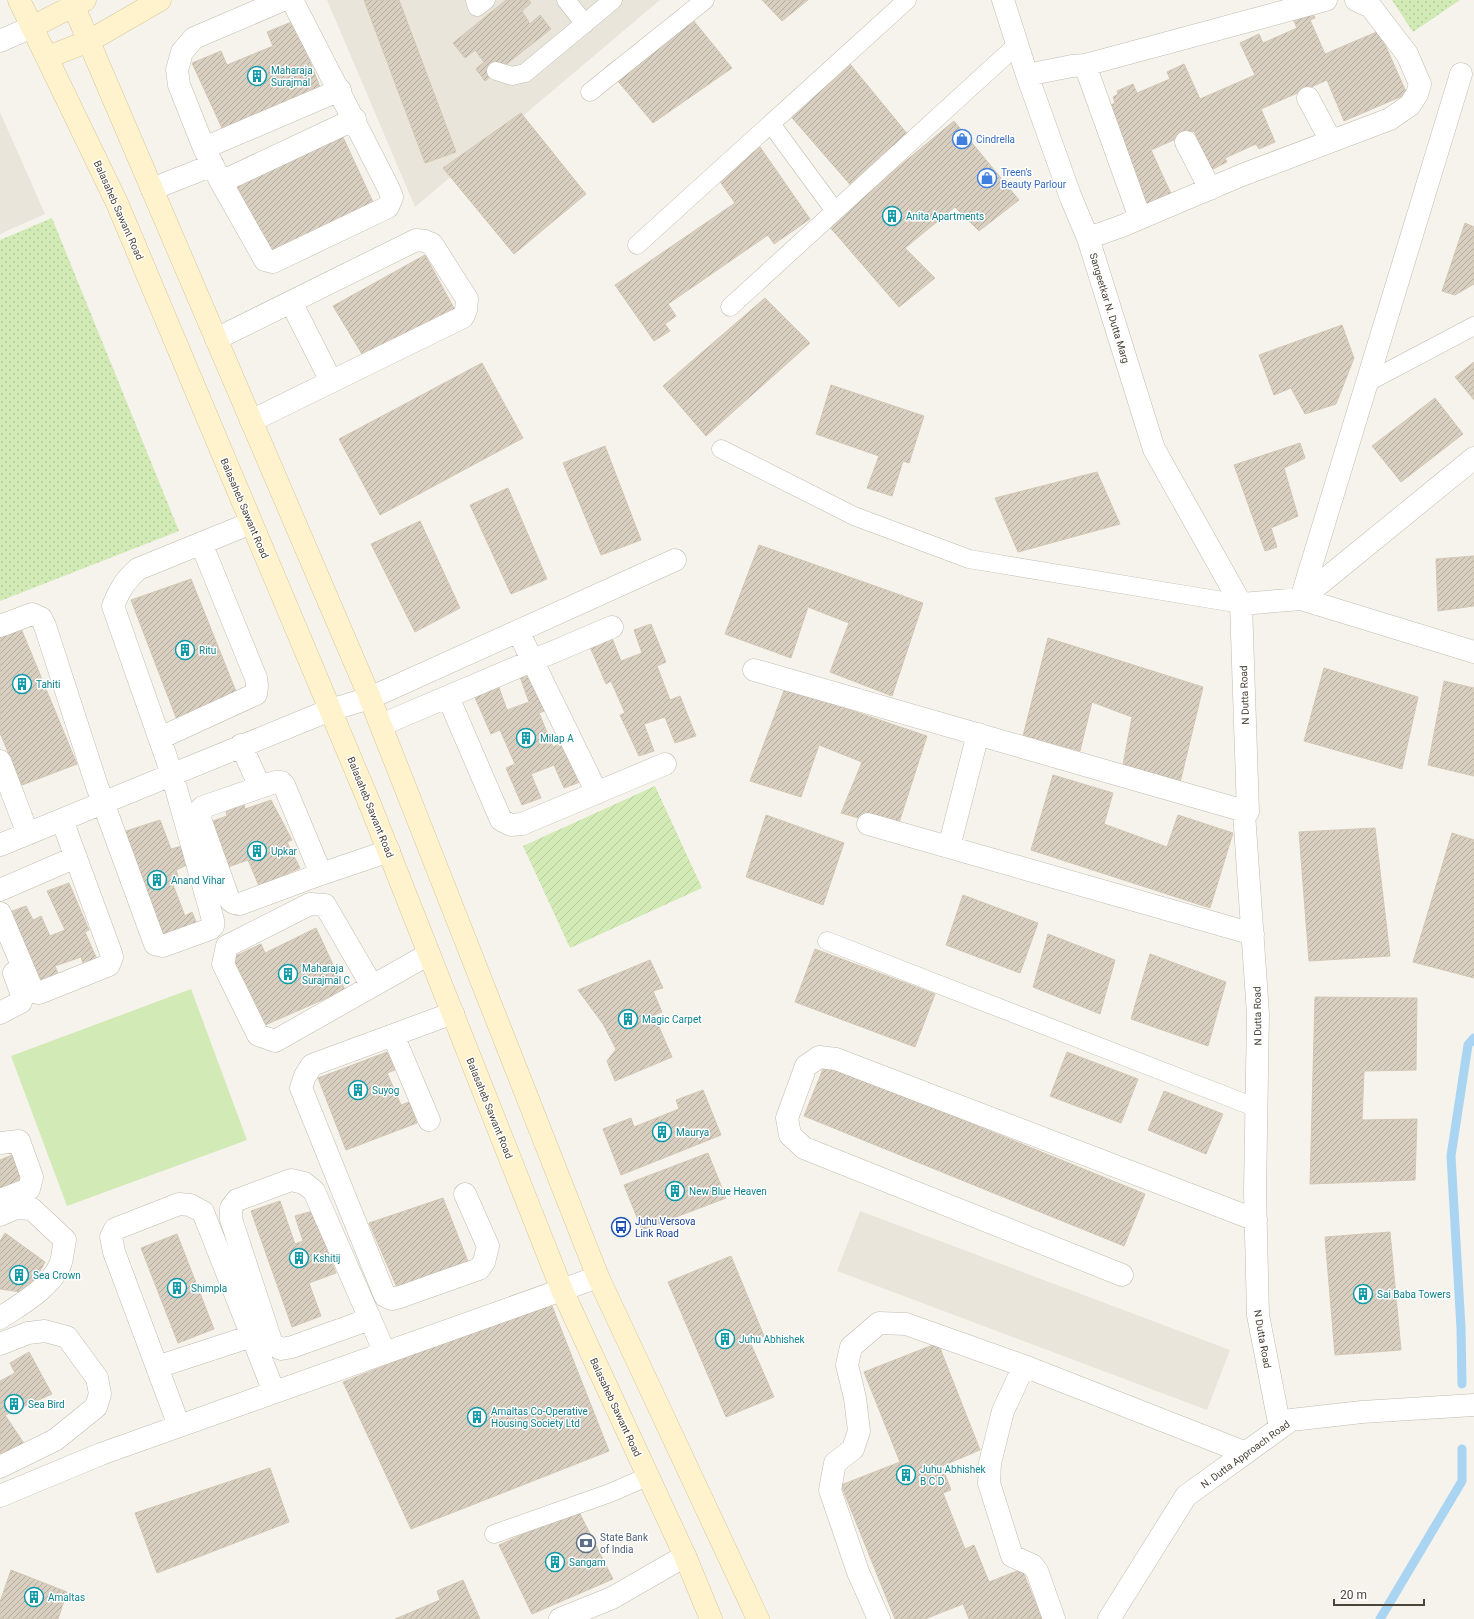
<svg xmlns="http://www.w3.org/2000/svg" width="1474" height="1619" viewBox="0 0 1474 1619" font-family="Roboto,sans-serif">
  <style>
    .residential { fill: #eae5da }
    .grass { fill: url(#grass-dots) }
    .park { fill: #d2eab5 }
    .garden { fill: url(#garden-furrows) }
    .lines { fill: none; stroke-linecap: round; stroke-linejoin: round }
    .stream { stroke: #a9d4f2; stroke-width: 9 }
    .building { fill: url(#building-hatch); stroke: #d3c7b4 }
    .service-casing { stroke: #c2bbae; stroke-width: 19 }
    .minor-casing { stroke: #c2bbae; stroke-width: 23 }
    .secondary-casing { stroke: #d6c79b; stroke-width: 23 }
    .service { stroke: #fff; stroke-width: 18 }
    .minor { stroke: #fff; stroke-width: 22 }
    .secondary { stroke: #fff3cd; stroke-width: 22 }
    .labels { text-anchor: middle; stroke-width: 3; stroke-linejoin: round; paint-order: stroke }
    .culture-label { font-size: 10px; fill: #0d838f; stroke: #fff; text-anchor: start }
    .shop-label { font-size: 10px; fill: #366cbe; stroke: #fff; text-anchor: start }
    .street-label { font-size: 10px; fill: #4b4439; stroke: #fff }
    .transit-label { font-size: 10px; fill: #164399; stroke: #fff; text-anchor: start }
    .service-label { font-size: 10px; fill: #4e5e75; stroke: #fff; text-anchor: start }
  </style>
  <defs>
    <pattern id="grass-dots" width="8" height="8" patternUnits="userSpaceOnUse"><rect width="8" height="8" fill="#d2eab5"/><path d="M2 2h.1M6 6h.1" fill="none" stroke="#b6ca9c" stroke-width="1.8" stroke-linecap="round"/></pattern>
    <pattern id="garden-furrows" width="10" height="10" patternUnits="userSpaceOnUse"><rect width="10" height="10" fill="#d2eab5"/><path d="M-1 1l2-2M0 10L10 0M9 11l2-2" fill="none" stroke="#b6ca9c"/></pattern>
    <pattern id="building-hatch" width="6" height="6" patternUnits="userSpaceOnUse"><rect width="6" height="6" fill="#d8cfc1"/><path d="M-1 1l2-2M0 6l6-6M5 7l2-2" fill="none" stroke="#b1aa9e"/></pattern>
  </defs>
  <rect width="100%" height="100%" fill="#f6f3ec"/>
  <path class="residential" d="M327,0H660L415,207Z
    M0,112L45,214L0,234Z
    M860,1211L1230,1350L1207,1410L837,1271Z"/>
  <path class="grass" d="M1392,0H1460L1413,32Z
    M52,218L179,531L0,601V240Z"/>
  <path class="park" d="M191,989L247,1140L67,1206L11,1056Z"/>
  <path class="garden" d="M655,786L702,888L570,948L523,846Z"/>
  <g class="lines">
    <path class="stream" d="M1462,1384L1461,1328L1451,1156L1468,1045L1474,1038
      M1380,1619L1462,1481V1449"/>
  </g>
  <path class="building" d="M364,0H399L456,152L425,163Z
    M506,0H529L531,3L522,11L530,24L540,15L551,29L485,81L476,69L484,62L475,50L465,58L453,43Z
    M762,0H808L782,21Z
    M1311,9L1315,18L1310,20L1325,54L1379,31L1407,94L1344,121L1327,80L1261,109L1275,142L1259,149L1256,144L1225,158L1227,162L1211,170L1194,131L1151,150L1173,198L1146,210L1109,106L1115,103L1113,97L1118,94L1117,91L1133,84L1137,93L1170,79L1167,72L1184,64L1200,99L1255,75L1240,43L1259,34L1263,43L1297,28L1292,17Z
    M685,10L732,68L653,123L606,67Z
    M294,21L320,87L222,128L192,63L221,51L227,65L273,46L267,32Z
    M850,64L909,136L853,188L787,112Z
    M521,113L586,194L514,254L443,168Z
    M954,121L1019,200L979,231L955,207L905,248L935,278L899,307L828,225Z
    M342,135L373,202L271,253L237,186Z
    M760,147L810,219L774,244L768,235L668,304L676,316L665,324L670,331L654,341L615,285L735,203L717,177Z
    M1465,223L1474,227V284L1455,295L1442,291Z
    M425,255L455,310L365,359L333,306Z
    M765,298L810,343L706,436L663,386Z
    M1342,325L1354,358L1336,404L1305,414L1291,388L1274,395L1259,355Z
    M1474,362V400L1455,377Z
    M482,363L523,438L380,515L339,439Z
    M831,385L924,416L909,463L903,461L892,496L867,488L879,456L816,434Z
    M1435,398L1463,434L1401,482L1372,446Z
    M1300,443L1305,458L1284,468L1298,516L1271,528L1277,547L1265,551L1234,465Z
    M605,446L641,540L601,555L563,463Z
    M1097,472L1120,524L1018,552L995,498Z
    M508,488L547,579L511,594L470,505Z
    M420,521L460,608L415,632L371,544Z
    M759,545L923,603L892,696L830,672L849,623L808,607L791,658L725,634Z
    M1474,556V606L1438,611L1436,559Z
    M191,579L239,699L177,720L131,600Z
    M651,624L666,662L657,666L670,700L680,696L696,736L675,743L665,717L644,724L654,751L639,756L620,715L625,713L611,681L606,684L590,647L612,638L621,661L642,653L634,630Z
    M20,626L77,764L22,785L0,733V634Z
    M1048,638L1203,687L1179,787L1122,770L1132,717L1092,702L1080,751L1023,736Z
    M1324,668L1418,697L1402,769L1304,741Z
    M534,671L549,709L539,713L553,747L563,742L580,782L564,788L554,765L531,774L541,798L522,805L506,768L515,764L500,730L491,734L473,693L498,685L507,710L529,702L520,677Z
    M1444,681L1474,688V776L1428,765Z
    M785,688L927,736L897,829L841,813L862,762L819,745L801,797L750,781Z
    M1053,775L1113,793L1104,824L1167,847L1178,815L1233,833L1210,908L1031,850Z
    M271,800L292,840L287,842L300,868L259,886L248,860L228,867L210,822L227,816L226,811L244,804L245,809Z
    M766,815L844,843L823,905L746,877Z
    M160,820L171,849L182,846L189,864L176,870L179,879L172,882L185,916L192,912L197,924L160,938L120,833Z
    M1375,828L1390,956L1309,961L1299,832Z
    M1452,833L1474,840V978L1413,962Z
    M69,883L89,930L85,932L99,964L85,969L81,957L55,966L60,978L43,984L10,912L26,906L33,920L41,916L50,936L65,930L47,891Z
    M963,895L1038,923L1020,973L946,945Z
    M316,928L345,990L263,1026L231,958L261,944L265,953Z
    M1048,934L1115,960L1100,1014L1033,987Z
    M815,949L935,994L915,1047L795,1002Z
    M1150,954L1226,982L1208,1046L1131,1019Z
    M650,960L663,988L653,991L662,1012L654,1015L672,1057L615,1081L607,1061L616,1049L603,1024L578,990Z
    M1315,997L1417,998L1416,1070L1364,1071L1362,1120L1417,1119L1415,1180L1310,1184Z
    M387,1052L395,1070L387,1073L401,1105L409,1102L417,1123L346,1150L318,1078Z
    M1067,1052L1138,1079L1121,1123L1050,1096Z
    M825,1064L1145,1194L1124,1246L804,1116Z
    M703,1090L721,1135L621,1175L603,1129L631,1118L634,1127L679,1109L676,1100Z
    M1164,1091L1223,1114L1206,1154L1148,1130Z
    M708,1153L726,1198L642,1230L624,1185Z
    M12,1155L25,1186L0,1195V1160Z
    M443,1198L469,1264L398,1290L369,1223Z
    M280,1201L295,1244L303,1241L295,1216L313,1211L336,1273L309,1283L321,1316L292,1327L251,1211Z
    M1390,1232L1401,1350L1335,1355L1325,1237Z
    M5,1233L45,1262L28,1293L0,1289V1241Z
    M177,1234L214,1329L178,1343L141,1248Z
    M731,1256L764,1336L750,1342L774,1397L726,1417L668,1282Z
    M550,1301L609,1451L411,1529L343,1382Z
    M938,1343L980,1450L942,1466L951,1490L943,1493L965,1549L974,1545L989,1582L1022,1569L1042,1619H969L963,1604L925,1619H895L841,1485L900,1462L864,1372Z
    M29,1352L52,1394L5,1415L25,1445L0,1458V1381L15,1373L10,1363Z
    M270,1468L289,1522L157,1573L135,1513Z
    M578,1510L613,1579L532,1614L499,1545Z
    M11,1570L67,1592L58,1619H0V1602Z
    M463,1580L480,1619H395L440,1600L437,1591Z"/>
  <g class="lines">
    <defs>
      <path id="service" d="M475,0L477,7L486,0
        M566,0L585,24
        M496,71L512,76L525,73L613,0
        M590,92L705,0
        M771,124L835,211
        M637,245L907,0
        M730,307L1018,44
        M1368,382L1474,326
        M721,449L854,516L969,559L1241,604
        M827,941L1257,1108
        M494,1534L610,1493L649,1476"/>
      <path id="minor" d="M283,0L194,38L182,52L177,70L179,85L204,148L221,182L265,260L273,262L388,207L392,197L388,187L292,0
        M1003,0L1027,75L1071,198L1088,238L1154,449L1241,604L1248,812L1244,813L1258,1014L1255,1192L1258,1315L1280,1428
        M0,41L32,27
        M1085,65L1140,218
        M1461,74L1301,599L1474,652
        M1027,75L1072,66L1085,65L1326,0
        M1308,98L1331,141
        M1186,142L1210,189
        M204,148L340,90
        M221,182L355,119
        M152,189L213,165
        M1088,238L1122,226L1242,175L1390,119L1410,105L1417,94L1420,84L1407,54L1371,7L1356,0
        M291,302L331,381
        M216,339L416,240L425,241L432,244L467,299L466,310L463,317L251,421
        M1241,604L1301,599L1474,458
        M0,626L32,614L41,618L45,626L97,786L155,944L163,946L210,929L213,926V920L172,774L113,606C119,591 125,580 138,569L251,523
        M518,631L597,793
        M754,670L1248,812
        M448,697L501,820L511,825L522,824L665,764
        M381,725L612,627
        M160,738L256,694L257,686L256,678L201,543
        M241,745L260,787
        M0,761L28,834
        M868,824L1253,934
        M0,845L330,710L370,698L675,560
        M949,847L978,734
        M321,874L284,785L281,782H275L203,807L199,811V816L228,897C231,902 234,904 240,904L321,874L389,851
        M0,890L76,857
        M0,913L32,989L34,992L39,993L109,965L112,957L111,953L62,820
        M372,986L325,905L310,904L227,946L223,964L258,1035L275,1041L429,954
        M0,1013L21,1002L22,995L14,973
        M453,1013L312,1065L305,1076L301,1088L385,1296L392,1299L400,1297L479,1269L484,1262L488,1246L465,1194
        M393,1035L429,1120
        M0,1143L19,1141L32,1177L29,1189L0,1200
        M0,1215L16,1208L32,1209L65,1240C63,1248 63,1258 60,1265C49,1289 21,1304 0,1318
        M1122,1275L804,1148L790,1135L787,1118L806,1066L819,1057L836,1059L1256,1220
        M370,1319L292,1347L281,1349L272,1344L231,1219V1208L237,1200L291,1180L304,1183L314,1191L385,1353
        M0,1344L28,1333L45,1331L67,1337L97,1378L100,1394L96,1407L55,1440L0,1467
        M1024,1366L1003,1411L990,1463L989,1483L1012,1556L1032,1565L1037,1571L1054,1619
        M157,1367L252,1336
        M179,1426L114,1252L111,1237L115,1229L179,1204L190,1205L203,1212L274,1392
        M0,1496L101,1454L598,1277
        M560,1619L612,1598L685,1556
        M879,1619L858,1572L830,1490L835,1463L853,1449L859,1431L855,1398L847,1365L851,1347L879,1323L906,1324L1024,1366L1246,1453
        M1109,1619L1186,1496L1291,1420L1362,1412L1474,1405"/>
      <path id="secondary" d="M19,0L117,203L369,802L562,1290L685,1556L711,1619
        M71,0L370,698L598,1277L758,1619
        M32,27L85,0
        M48,57L89,41L160,0"/>
    </defs>
    <use href="#service" class="service-casing"/>
    <use href="#minor" class="minor-casing"/>
    <use href="#secondary" class="secondary-casing"/>
    <use href="#service" class="service"/>
    <use href="#minor" class="minor"/>
    <use href="#secondary" class="secondary"/>
  </g>
  <defs>
    <symbol id="building-ring" viewBox="-11 -11 22 22"><circle r="9.5" fill="#fff" stroke="#0f9aa8" stroke-width="1.5"/><path d="M-4-6H4V6H1V3H-1V6H-4ZM-2.5-4.3h1.7v1.8h-1.7ZM.8-4.3h1.7v1.8H.8ZM-2.5-1h1.7V.8h-1.7ZM.8-1h1.7V.8H.8Z" fill="#0f9aa8"/></symbol>
    <symbol id="shop-ring" viewBox="-11 -11 22 22"><circle r="9.5" fill="#fff" stroke="#3f7fe0" stroke-width="1.5"/><path d="M-5-2.5h2.3a2.7 3.5 0 0 1 5.4 0H5L5.5 6h-11ZM-1.5-2.5h3a1.5 2.3 0 0 0-3 0Z" fill="#3f7fe0"/></symbol>
    <symbol id="bus-ring" viewBox="-11 -11 22 22"><circle r="9.5" fill="#fff" stroke="#1a4fb4" stroke-width="1.5"/><path d="M-5-6H5V4H4V6H2V4H-2V6H-4V4H-5ZM-3.5-4V0h7V-4ZM-3.5 1.2v1.5H-2V1.2ZM2 1.2v1.5H3.5V1.2Z" fill="#1a4fb4"/></symbol>
    <symbol id="bank-ring" viewBox="-11 -11 22 22"><circle r="9.5" fill="#fff" stroke="#5c6f8a" stroke-width="1.5"/><path d="M-6-4H6V4H-6ZM0-2.3a2.3 2.3 0 1 0 0 4.6a2.3 2.3 0 1 0 0-4.6Z" fill="#5c6f8a"/></symbol>
  </defs>
  <g fill-rule="evenodd">
    <use href="#building-ring" x="246" y="65" width="22" height="22"/>
    <use href="#shop-ring" x="951" y="128" width="22" height="22"/>
    <use href="#shop-ring" x="976" y="167" width="22" height="22"/>
    <use href="#building-ring" x="881" y="205" width="22" height="22"/>
    <use href="#building-ring" x="174" y="639" width="22" height="22"/>
    <use href="#building-ring" x="11" y="673" width="22" height="22"/>
    <use href="#building-ring" x="515" y="727" width="22" height="22"/>
    <use href="#building-ring" x="246" y="840" width="22" height="22"/>
    <use href="#building-ring" x="146" y="869" width="22" height="22"/>
    <use href="#building-ring" x="277" y="963" width="22" height="22"/>
    <use href="#building-ring" x="617" y="1008" width="22" height="22"/>
    <use href="#building-ring" x="347" y="1079" width="22" height="22"/>
    <use href="#building-ring" x="651" y="1121" width="22" height="22"/>
    <use href="#building-ring" x="664" y="1180" width="22" height="22"/>
    <use href="#bus-ring" x="610" y="1216" width="22" height="22"/>
    <use href="#building-ring" x="288" y="1247" width="22" height="22"/>
    <use href="#building-ring" x="8" y="1264" width="22" height="22"/>
    <use href="#building-ring" x="166" y="1277" width="22" height="22"/>
    <use href="#building-ring" x="1352" y="1283" width="22" height="22"/>
    <use href="#building-ring" x="714" y="1328" width="22" height="22"/>
    <use href="#building-ring" x="3" y="1393" width="22" height="22"/>
    <use href="#building-ring" x="466" y="1406" width="22" height="22"/>
    <use href="#building-ring" x="895" y="1464" width="22" height="22"/>
    <use href="#bank-ring" x="575" y="1532" width="22" height="22"/>
    <use href="#building-ring" x="544" y="1551" width="22" height="22"/>
    <use href="#building-ring" x="23" y="1586" width="22" height="22"/>
  </g>
  <g class="labels">
    <g class="culture-label">
      <text x="271" y="74">Maharaja<tspan x="271" dy="12">Surajmal</tspan></text>
      <text x="906" y="220">Anita Apartments</text>
      <text x="199" y="654">Ritu</text>
      <text x="36" y="688">Tahiti</text>
      <text x="540" y="742">Milap A</text>
      <text x="271" y="855">Upkar</text>
      <text x="171" y="884">Anand Vihar</text>
      <text x="302" y="972">Maharaja<tspan x="302" dy="12">Surajmal C</tspan></text>
      <text x="642" y="1023">Magic Carpet</text>
      <text x="372" y="1094">Suyog</text>
      <text x="676" y="1136">Maurya</text>
      <text x="689" y="1195">New Blue Heaven</text>
      <text x="313" y="1262">Kshitij</text>
      <text x="33" y="1279">Sea Crown</text>
      <text x="191" y="1292">Shimpla</text>
      <text x="1377" y="1298">Sai Baba Towers</text>
      <text x="739" y="1343">Juhu Abhishek</text>
      <text x="28" y="1408">Sea Bird</text>
      <text x="491" y="1415">Amaltas Co-Operative<tspan x="491" dy="12">Housing Society Ltd</tspan></text>
      <text x="920" y="1473">Juhu Abhishek<tspan x="920" dy="12">B C D</tspan></text>
      <text x="569" y="1566">Sangam</text>
      <text x="48" y="1601">Amaltas</text>
    </g>
    <g class="shop-label">
      <text x="976" y="143">Cindrella</text>
      <text x="1001" y="176">Treen's<tspan x="1001" dy="12">Beauty Parlour</tspan></text>
    </g>
    <g class="street-label">
      <text transform="translate(119 210) rotate(66)" y="4">Balasaheb Sawant Road</text>
      <text transform="translate(1110 308) rotate(73)" y="4">Sangeetkar N. Dutta Marg</text>
      <text transform="translate(245 508) rotate(67)" y="4">Balasaheb Sawant Road</text>
      <text transform="translate(1244 695) rotate(-92)" y="4">N Dutta Road</text>
      <text transform="translate(371 807) rotate(68)" y="4">Balasaheb Sawant Road</text>
      <text transform="translate(1257 1016) rotate(-91)" y="4">N Dutta Road</text>
      <text transform="translate(490 1108) rotate(68)" y="4">Balasaheb Sawant Road</text>
      <text transform="translate(1263 1339) rotate(80)" y="4">N Dutta Road</text>
      <text transform="translate(616 1407) rotate(65)" y="4">Balasaheb Sawant Road</text>
      <text transform="translate(1245 1454) rotate(-36)" y="4">N. Dutta Approach Road</text>
    </g>
    <g class="transit-label">
      <text x="635" y="1225">Juhu Versova<tspan x="635" dy="12">Link Road</tspan></text>
    </g>
    <g class="service-label">
      <text x="600" y="1541">State Bank<tspan x="600" dy="12">of India</tspan></text>
    </g>
  </g>
  <path d="M1334 1599v6h90v-6" fill="none" stroke="#4b4439" stroke-width="2"/>
  <text x="1340" y="1599" font-size="12" fill="#4b4439" stroke="#ffffff" stroke-width="3" paint-order="stroke">20 m</text>
</svg>
